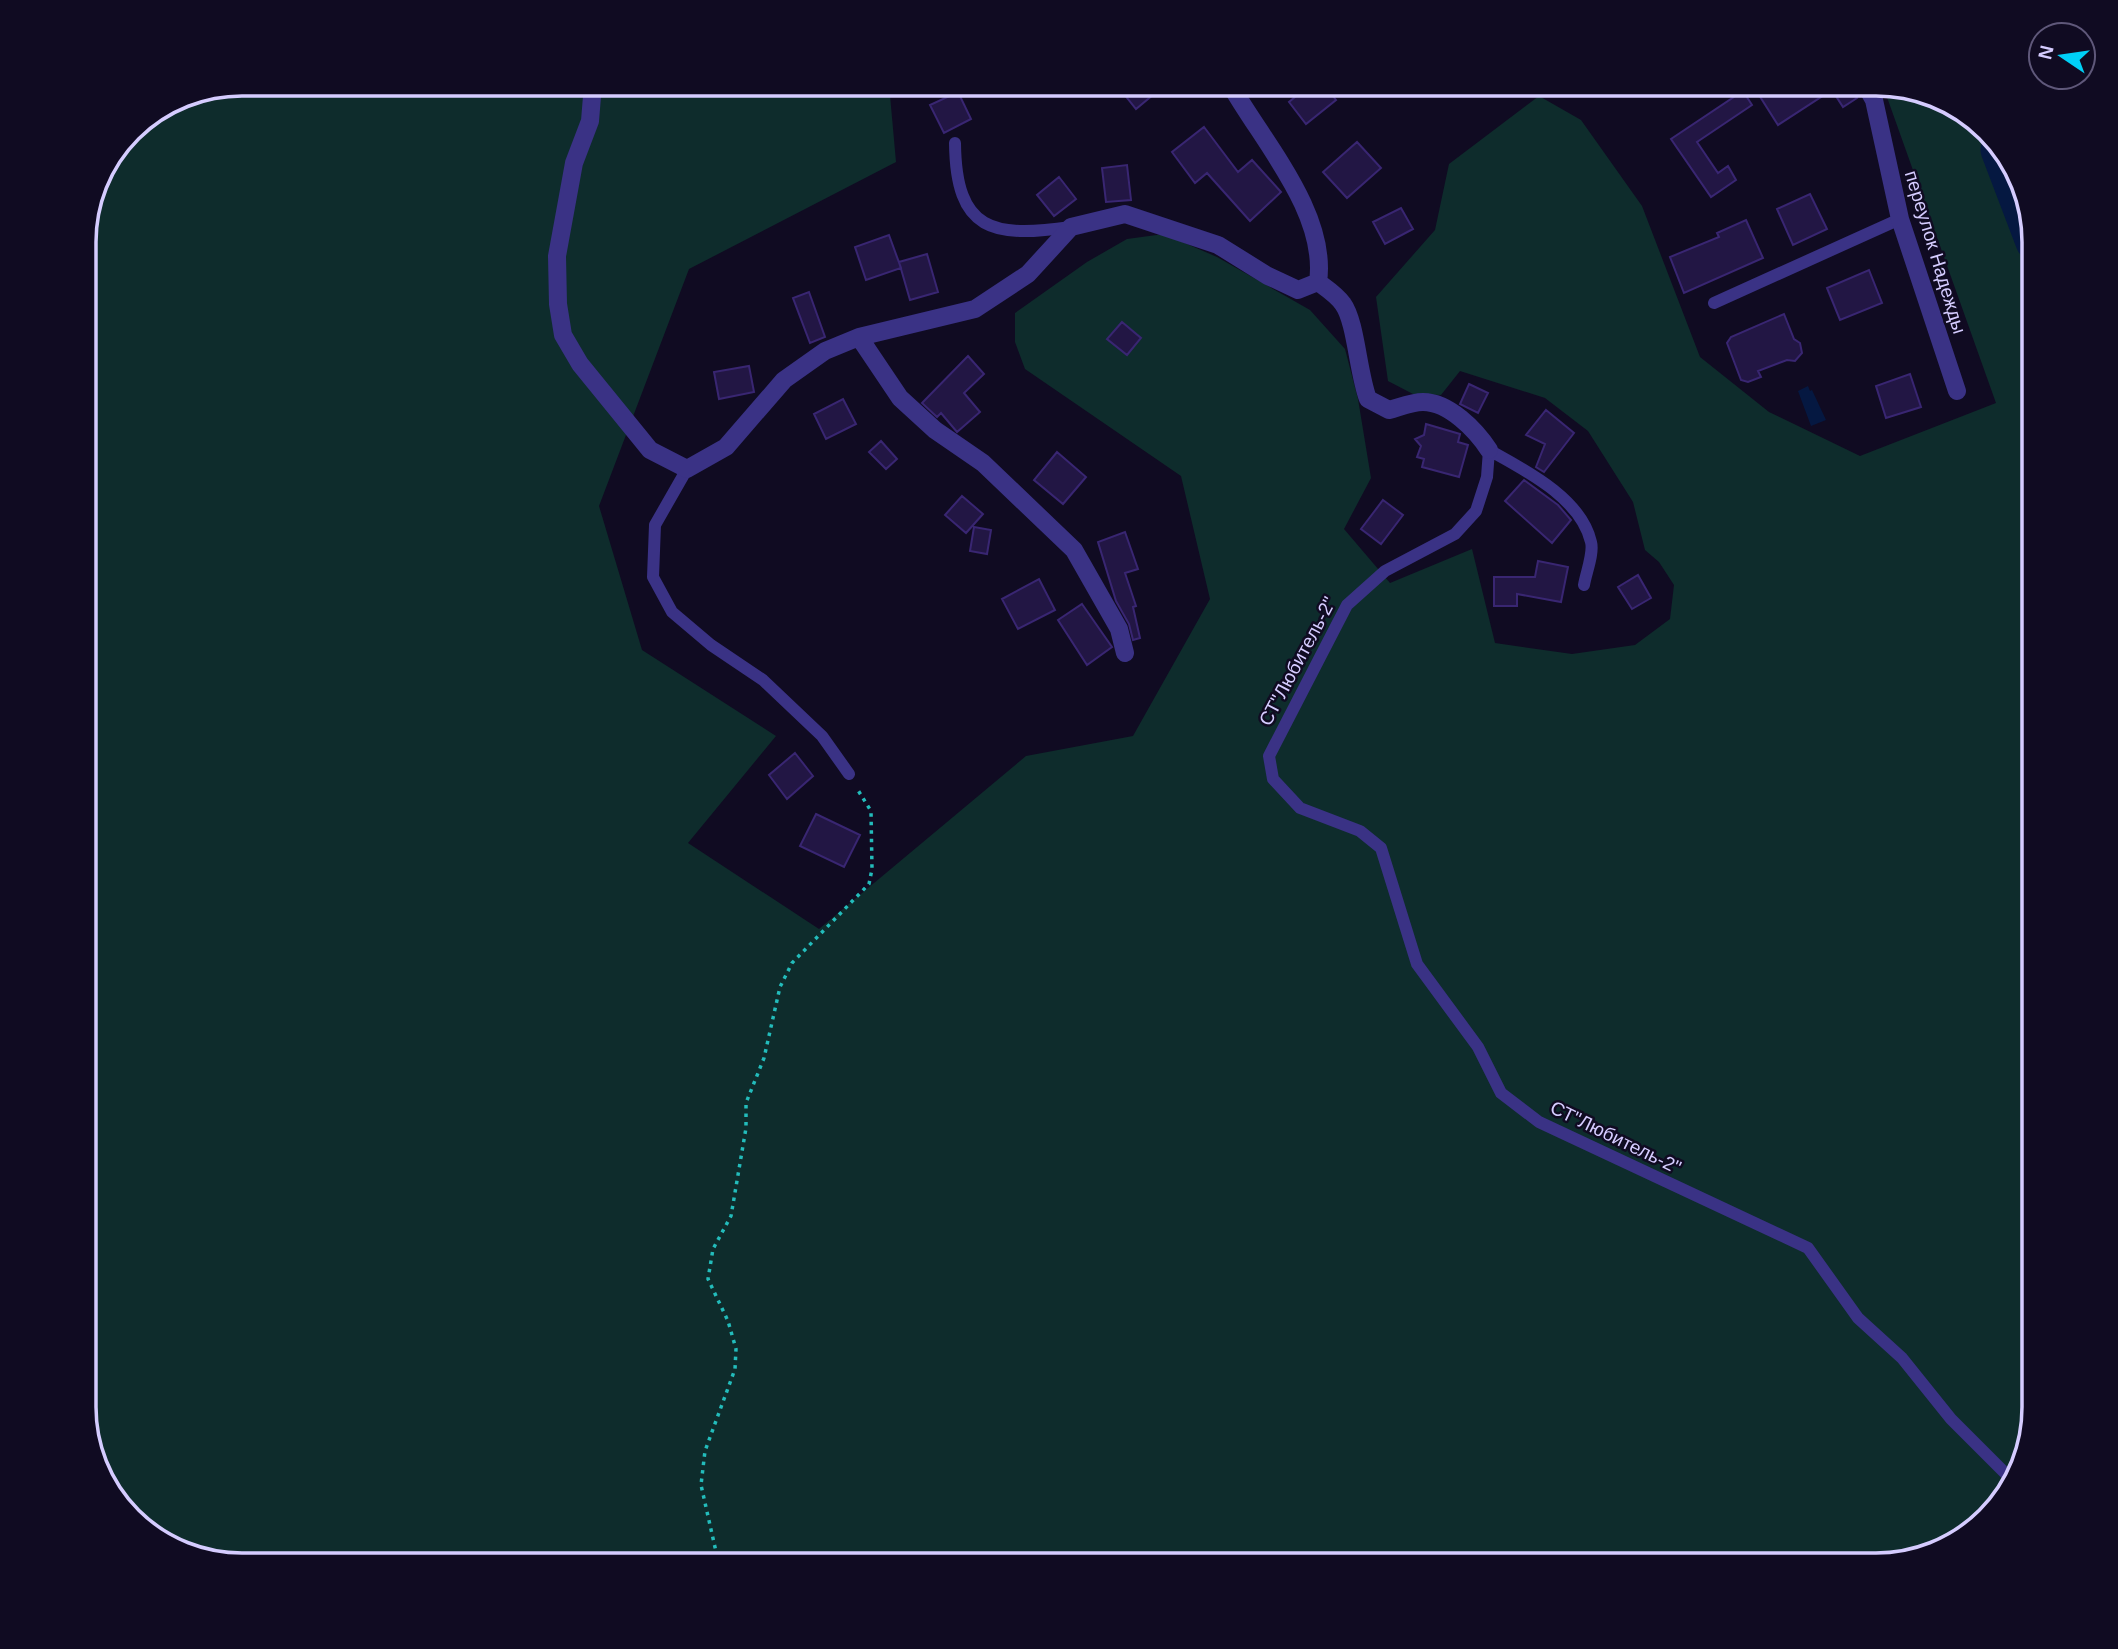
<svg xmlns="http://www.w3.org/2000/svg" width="2118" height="1649" viewBox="0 0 2118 1649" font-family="Arial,sans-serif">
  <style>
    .green { fill: #0e2c2c }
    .water { fill: #051841 }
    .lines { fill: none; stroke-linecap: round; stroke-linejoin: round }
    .river { stroke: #051841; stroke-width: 37 }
    .building { fill: #221644; stroke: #392672; stroke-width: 2 }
    .path { stroke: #23bcbb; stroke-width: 3.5; stroke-dasharray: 3.5 5; stroke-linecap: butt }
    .lane { stroke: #3a3285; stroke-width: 12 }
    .street { stroke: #3a3285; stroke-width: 18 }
    .labels { text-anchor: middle; stroke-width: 5; stroke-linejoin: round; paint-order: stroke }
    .street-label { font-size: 19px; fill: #d5ccff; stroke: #100b22 }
    .rim { fill: none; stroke: #d5ccff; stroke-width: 3.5 }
  </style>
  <rect width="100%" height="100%" fill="#100b22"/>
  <path class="green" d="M242,84H889L896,162L689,269L599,506L642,650L776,736L688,843L819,929L1026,756L1133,736L1210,599L1181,476L1025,369L1015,342V313L1087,262L1127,239L1164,234L1217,257L1310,310L1345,349L1358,399L1371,478L1344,529L1390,583L1472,549L1495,643L1572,654L1635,645L1670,619L1674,585L1659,562L1645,550L1633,502L1588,431L1545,398L1460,371L1441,395L1413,394L1388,381L1376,297L1435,230L1449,164L1539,96L1581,120L1642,206L1700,357L1769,412L1860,456L1996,403L1883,86L1973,117L2018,172L2034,242V1407L2001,1504L1946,1549L1876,1565H242L145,1532L100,1477L84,1417V231L100,172L138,123L182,96Z"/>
  <path class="water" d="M1808,386L1810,391L1812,390L1826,420L1811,426L1798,391Z"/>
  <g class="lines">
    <path class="river" d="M1999,150L2034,242"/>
  </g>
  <path class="building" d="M1116,84H1166L1136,109Z
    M1311,84H1324L1336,100L1306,124L1289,102Z
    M1752,84H1848L1857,98L1843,107L1832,90L1778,125Z
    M1743,91L1752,105L1697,142L1718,173L1728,166L1736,180L1711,197L1671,139Z
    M958,92L971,119L944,133L930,105Z
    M1204,127L1238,172L1252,160L1281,192L1250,221L1207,173L1195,183L1172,152Z
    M1357,142L1381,168L1347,198L1323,172Z
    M1127,165L1131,200L1106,202L1102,168Z
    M1059,177L1076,199L1054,216L1037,195Z
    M1810,194L1827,229L1793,245L1777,209Z
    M1401,208L1413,229L1385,244L1373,222Z
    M1746,220L1763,258L1684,293L1670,257L1719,237L1717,233Z
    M889,235L901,268L866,280L855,247Z
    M927,254L938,292L910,300L899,262Z
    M1869,270L1882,303L1840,320L1827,288Z
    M809,292L825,337L810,343L793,298Z
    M1784,314L1794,339L1800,343L1802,353L1795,361L1787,360L1758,371L1761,377L1748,382L1741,380L1727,343L1731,337Z
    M1122,322L1141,338L1127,355L1107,339Z
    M968,356L984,374L964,393L980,412L957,432L941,413L937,417L922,403Z
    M749,366L754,392L719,399L714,372Z
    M1910,374L1921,407L1886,418L1876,386Z
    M1469,384L1488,393L1478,413L1460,404Z
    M843,399L856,424L826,439L814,414Z
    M1546,410L1574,433L1544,472L1536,467L1545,444L1526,435Z
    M1426,424L1460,434L1458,442L1468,445L1459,477L1422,467L1424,459L1417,457L1421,446L1415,439L1424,435Z
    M881,441L897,459L886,469L869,452Z
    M1057,452L1086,477L1063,504L1034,480Z
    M1524,480L1558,505L1571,520L1552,543L1505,501Z
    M962,496L983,514L966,533L945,515Z
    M1383,500L1403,515L1381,544L1361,529Z
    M974,527L991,530L987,554L970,551Z
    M1125,532L1138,569L1125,573L1136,606L1133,607L1140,638L1133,640L1129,624L1116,601L1098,542Z
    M1538,561L1568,567L1561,602L1517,594V606H1494V577H1535Z
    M1638,575L1651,598L1632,609L1618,587Z
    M1039,579L1055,610L1018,629L1002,599Z
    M1082,604L1112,647L1087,665L1058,620Z
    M795,753L813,776L787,799L769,775Z
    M816,814L860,835L844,867L800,846Z"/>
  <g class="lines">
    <path class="path" d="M719,1565L701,1485L705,1451L735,1369L736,1349L728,1321L708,1279L713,1249L731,1216L746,1128V1103L764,1058L780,987L792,963L869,884L872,869L871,811L856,787"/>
    <path class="lane" d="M955,143C956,232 993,238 1071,227
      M1714,303L1900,219
      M687,469L655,525L653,577L672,612L711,645L763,680L822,736L849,774
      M1584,585C1586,573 1594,553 1591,542C1581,498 1525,470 1489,450L1487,477L1476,511L1455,534L1385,571L1347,605L1269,756L1273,779L1300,808L1360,831L1381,848L1417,964L1478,1047L1501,1093L1539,1122L1808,1248L1858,1318L1902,1358L1951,1419L2010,1478"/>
    <path class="street" d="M593,84L590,121L574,163L557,256L558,304L563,335L580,364L650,450L687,469L726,447L784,380L825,351L859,337L975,309L1028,274L1071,227L1125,214L1218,245L1268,276L1298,290L1318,282C1328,213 1262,141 1230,84
      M1865,84L1874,100L1900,219L1957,391
      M1318,282C1326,288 1337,295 1343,304C1356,322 1358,373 1368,399L1389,410C1400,407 1412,402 1423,402C1449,402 1476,430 1489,450
      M859,337L900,398L935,430L983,463L1074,550L1119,629L1125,653"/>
  </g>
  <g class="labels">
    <g class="street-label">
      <text transform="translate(1936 252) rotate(73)" y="7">переулок Надежды</text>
      <text transform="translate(1297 661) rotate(-62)" y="7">СТ"Любитель-2"</text>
      <text transform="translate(1616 1137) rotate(26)" y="7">СТ"Любитель-2"</text>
    </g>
  </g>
  <path d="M0 0H2118V1649H0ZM242 96H1876A146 146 0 0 1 2022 242V1407A146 146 0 0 1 1876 1553H242A146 146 0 0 1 96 1407V242A146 146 0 0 1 242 96Z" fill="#100b22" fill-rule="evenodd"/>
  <path class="rim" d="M242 96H1876A146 146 0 0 1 2022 242V1407A146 146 0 0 1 1876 1553H242A146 146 0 0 1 96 1407V242A146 146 0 0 1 242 96Z"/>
  <g transform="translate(2062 56) rotate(283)"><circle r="33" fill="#100b22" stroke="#5f587a" stroke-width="2"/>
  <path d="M0-5L12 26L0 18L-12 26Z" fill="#00d0f7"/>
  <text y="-10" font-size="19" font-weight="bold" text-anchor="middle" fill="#d5ccff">N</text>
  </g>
</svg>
